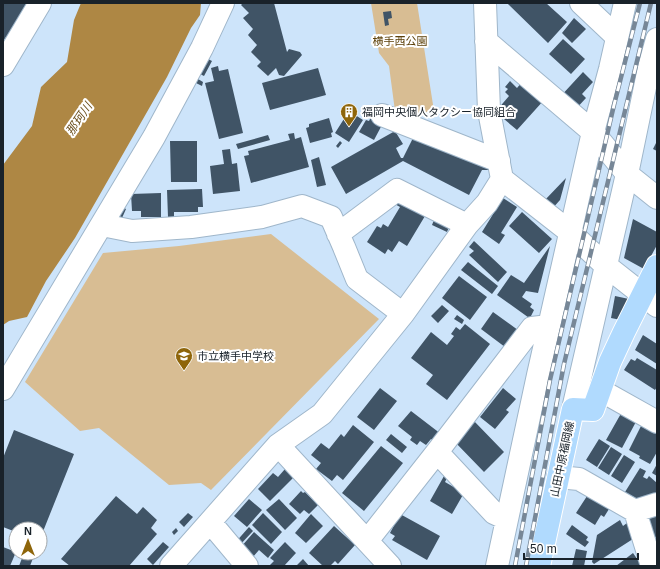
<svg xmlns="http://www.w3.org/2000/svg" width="660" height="569" viewBox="0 0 660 569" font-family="Helvetica,'Noto Sans JP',sans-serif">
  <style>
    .green { fill: #d8bd93 }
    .water { fill: #ae8744 }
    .building { fill: #405466 }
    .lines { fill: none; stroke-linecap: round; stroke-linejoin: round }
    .minor-casing { stroke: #9fb6ca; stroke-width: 24 }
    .major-casing { stroke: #fff; stroke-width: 24 }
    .minor { stroke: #fff; stroke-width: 22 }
    .major { stroke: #b0dafe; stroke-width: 22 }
    .rail-casing { stroke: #778797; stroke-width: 4.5 }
    .rail { stroke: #fff; stroke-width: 3; stroke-dasharray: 9; stroke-linecap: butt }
    .labels { text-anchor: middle; stroke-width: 4; stroke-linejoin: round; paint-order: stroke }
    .park-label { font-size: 11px; fill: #5d410b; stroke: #fff }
    .poi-label { font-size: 11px; fill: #19222a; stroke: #fff; text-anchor: start }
    .street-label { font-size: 11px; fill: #19222a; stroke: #fff }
    .water-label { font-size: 12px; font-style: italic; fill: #6c501e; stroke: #fff }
  </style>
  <rect width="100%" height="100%" fill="#cde4fa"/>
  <path class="green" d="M371,3H417L434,111L408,115L402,110L395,111L389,66L379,53Z
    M271,234L379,319L211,490L201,483L169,485L99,428L80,431L25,382L103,253L179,246Z"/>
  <path class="water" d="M81,3H201L200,15L191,28L167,77L75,238L46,281L27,317L9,321L3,325V165L32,126L41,87L67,62L74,20Z"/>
  <path class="building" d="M3,3H32L10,40L6,37L4,40L3,39Z
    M243,3H274L287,52L289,49L300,52L302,55L284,76L279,75L276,68L268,76L257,66L261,62L251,52L257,45L248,35L253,29L243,18L249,13L241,5Z
    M507,3H546L567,22L548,43Z
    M391,11L392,18L388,19L389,25L385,26L383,12Z
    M574,18L586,29L572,43L562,33Z
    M563,39L585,59L571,74L549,54Z
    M208,59L212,61L204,76L200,74Z
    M218,66L219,71L228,69L243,133L219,139L205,83L214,81L211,68Z
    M318,68L326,95L270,110L262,83Z
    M583,72L593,82L582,94L586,98L574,111L559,98Z
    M198,79L203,82L202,86L196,83Z
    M510,81L517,88L523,81L544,100L517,130L498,114L497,110L509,96L505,92L508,89L505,87Z
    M349,111L363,120L349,142L335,133Z
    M371,117L383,123L374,140L359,132L366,120L369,121Z
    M329,118L333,132L331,133L332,137L310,143L306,128L309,127V124Z
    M395,131L403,144L396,148L401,158H403L416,132L479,161L490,170H482L469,195L403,161L346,194L331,167Z
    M294,133L295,139L301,137L309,167L251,183L244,156L249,155L248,151L290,140L288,134Z
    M268,135L270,140L238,149L236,144Z
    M170,141H197V182H171Z
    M340,141L342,143L338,148L336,146Z
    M657,141V151L653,149Z
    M230,149L232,164L237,163L240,191L213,194L210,166L224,164L222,150Z
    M319,157L326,185L317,187L311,160Z
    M566,178L560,200L552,209L544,201Z
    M202,189L203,207H198V212H174V217H168L167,190Z
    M161,193V217H141V211H132L131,194Z
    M399,194L428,211L407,246L399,241L392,252L388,249L385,254L367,242L377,226L381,228L383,224L388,227L400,207L393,203Z
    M503,198L517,207L501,233L505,235L499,244L482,232Z
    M121,206L126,209L122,218L117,215Z
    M522,212L552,239L539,253L509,226Z
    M633,219L657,232V245L644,269L624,258Z
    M434,220L449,227L447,232L432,225Z
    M474,241L507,272L498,282L469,255L474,251L469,247Z
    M550,246L538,293L526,291L522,297L532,304L530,307L534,310L531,316L533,318L532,320L497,295L511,275L524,283Z
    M468,262L498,286L492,294L461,270Z
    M459,276L487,297L470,320L442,298Z
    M615,296L629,299L621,320L611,318Z
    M442,305L449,311L438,323L431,316Z
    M493,312L522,333L509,350L481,329Z
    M457,315L464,320L462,324L454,319Z
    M465,324L490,344L447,400L426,384L433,375L411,358L431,332L447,345L454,336L451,334L456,327L460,330Z
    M643,335L657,344V364L635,350Z
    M637,358L657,370V387L655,390L624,370L631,359L635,361Z
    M380,388L397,401L374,430L357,417Z
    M503,388L516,399L506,410L509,412L495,429L480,417Z
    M623,410L638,418L622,448L606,440Z
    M411,411L441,434L435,442L431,439L426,445L420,441L417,445L410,440L412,437L398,426Z
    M474,421L504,452L484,472L454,441Z
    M643,422L657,431L656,433L657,434V452L650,464L639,458L640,456L629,450Z
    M353,425L374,442L343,480L337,475L332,481L316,469L321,463L311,455L321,443L329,449L341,434L344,437Z
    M14,430L74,454L40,539V529H16V532L3,527V458Z
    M391,434L407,447L402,453L386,440Z
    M599,439L610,446L597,467L586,460Z
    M381,446L403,463L364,511L342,493Z
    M611,447L622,454L609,475L598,468Z
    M624,455L635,462L622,483L611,476Z
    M657,464V476L652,473Z
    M640,468L646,471L643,477L647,479L649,476L657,483V498L644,503L625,492Z
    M285,469L294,477L270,501L258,489L273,473L278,477Z
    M444,476L447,478L445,482L464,493L452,514L430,501Z
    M301,491L303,493L305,492L318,505L309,514L304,510L300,514L289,504Z
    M589,493L609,509L604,517L601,515L595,525L576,513Z
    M116,496L137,514L143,507L157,520L151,528L157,534L129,566H70L61,559Z
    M249,499L262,510L247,527L234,516Z
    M279,499L297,518L285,530L266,510Z
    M188,513L193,517L184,527L179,522Z
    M263,513L282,532L271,544L252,525Z
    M657,513V537L650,539L642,514Z
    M311,514L323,526L306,543L295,533Z
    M400,514L440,536L427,560L392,540L395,536L390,533Z
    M620,520L623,526L627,523L636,537L594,564L592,562L597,535Z
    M572,525L588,537L586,540L589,542L585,547L566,534Z
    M334,526L355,545L338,564L335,561L330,566H323L309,553Z
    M249,527L253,531L238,547L234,544Z
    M176,528L178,531L174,535L172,532Z
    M254,532L274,550L268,558L259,550L252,558L241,547Z
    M163,542L169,547L153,565L147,559Z
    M285,542L296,553L284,566H271L270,565L274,561L270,558Z
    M3,547L16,552L10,566H3Z
    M576,549L587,551L584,566H572Z
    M24,553H35L30,566H19Z
    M633,553L642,566H616Z
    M303,559L309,566H296Z"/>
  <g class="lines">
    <defs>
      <path id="minor" d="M485,3L489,111L502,179L570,232L605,265L657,306
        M581,3L617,37
        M486,41L593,132L627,174L657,198
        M3,65L40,3
        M382,115L499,161
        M102,225L132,231L191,227L262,217L302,206L331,217L344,247L357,279L403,314
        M338,234L397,190L467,225
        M3,389L154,137L202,48L223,3
        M600,390L657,422
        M573,409L627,174L649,68L657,39
        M278,445L390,566
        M437,452L494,513L507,519
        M558,477L579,479L635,511L652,566
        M635,511L657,504
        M210,522L247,566
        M367,541L437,452L532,328L549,326
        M171,566L278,445L322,414L403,314L467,225L487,203L502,179
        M497,566L538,375L593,132L610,69L625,3"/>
      <path id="major" d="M539,566L573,409L593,410L610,362L624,332L657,266"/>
    </defs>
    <use href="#minor" class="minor-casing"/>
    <use href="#major" class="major-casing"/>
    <use href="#minor" class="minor"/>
    <use href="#major" class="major"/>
    <defs>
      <path id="rail" d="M515,566L550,380L614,105L640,3
        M526,566L564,364L651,3"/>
    </defs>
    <use href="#rail" class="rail-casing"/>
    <use href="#rail" class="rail"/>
  </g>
  <defs>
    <symbol id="building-pin" viewBox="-11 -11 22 30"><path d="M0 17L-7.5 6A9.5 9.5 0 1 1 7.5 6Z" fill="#8e650a" stroke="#fff"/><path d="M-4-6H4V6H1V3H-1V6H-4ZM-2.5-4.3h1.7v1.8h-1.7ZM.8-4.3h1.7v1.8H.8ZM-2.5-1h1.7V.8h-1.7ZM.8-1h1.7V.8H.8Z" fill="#fff"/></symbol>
    <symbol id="school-pin" viewBox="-11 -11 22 30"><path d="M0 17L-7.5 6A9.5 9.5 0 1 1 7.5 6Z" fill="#8e650a" stroke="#fff"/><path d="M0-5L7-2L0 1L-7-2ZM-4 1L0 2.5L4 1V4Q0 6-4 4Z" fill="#fff"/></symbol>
  </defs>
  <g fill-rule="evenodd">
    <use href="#building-pin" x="339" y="102" width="20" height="27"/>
    <use href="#school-pin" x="174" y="346" width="20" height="27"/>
  </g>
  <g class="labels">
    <g class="park-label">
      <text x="400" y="45">横手西公園</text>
    </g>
    <g class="poi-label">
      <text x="362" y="116">福岡中央個人タクシー協同組合</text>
      <text x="197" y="360">市立横手中学校</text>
    </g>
    <g class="street-label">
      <text transform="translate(562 459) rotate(-78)" y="4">山田中原福岡線</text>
    </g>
    <g class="water-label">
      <text transform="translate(79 119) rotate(-56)" y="4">那珂川</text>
    </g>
  </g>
  <rect width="660" height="569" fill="none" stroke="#19222a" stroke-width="8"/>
  <g transform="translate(28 541)"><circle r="19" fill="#ffffff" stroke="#a3a7aa"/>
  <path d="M0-3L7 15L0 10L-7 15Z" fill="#8e650a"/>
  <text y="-6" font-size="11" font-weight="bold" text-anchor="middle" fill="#19222a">N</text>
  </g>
  <path d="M524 553v6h114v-6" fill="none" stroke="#19222a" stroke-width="2"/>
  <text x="530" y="553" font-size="12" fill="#19222a" stroke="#ffffff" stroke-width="3" paint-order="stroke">50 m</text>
</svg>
